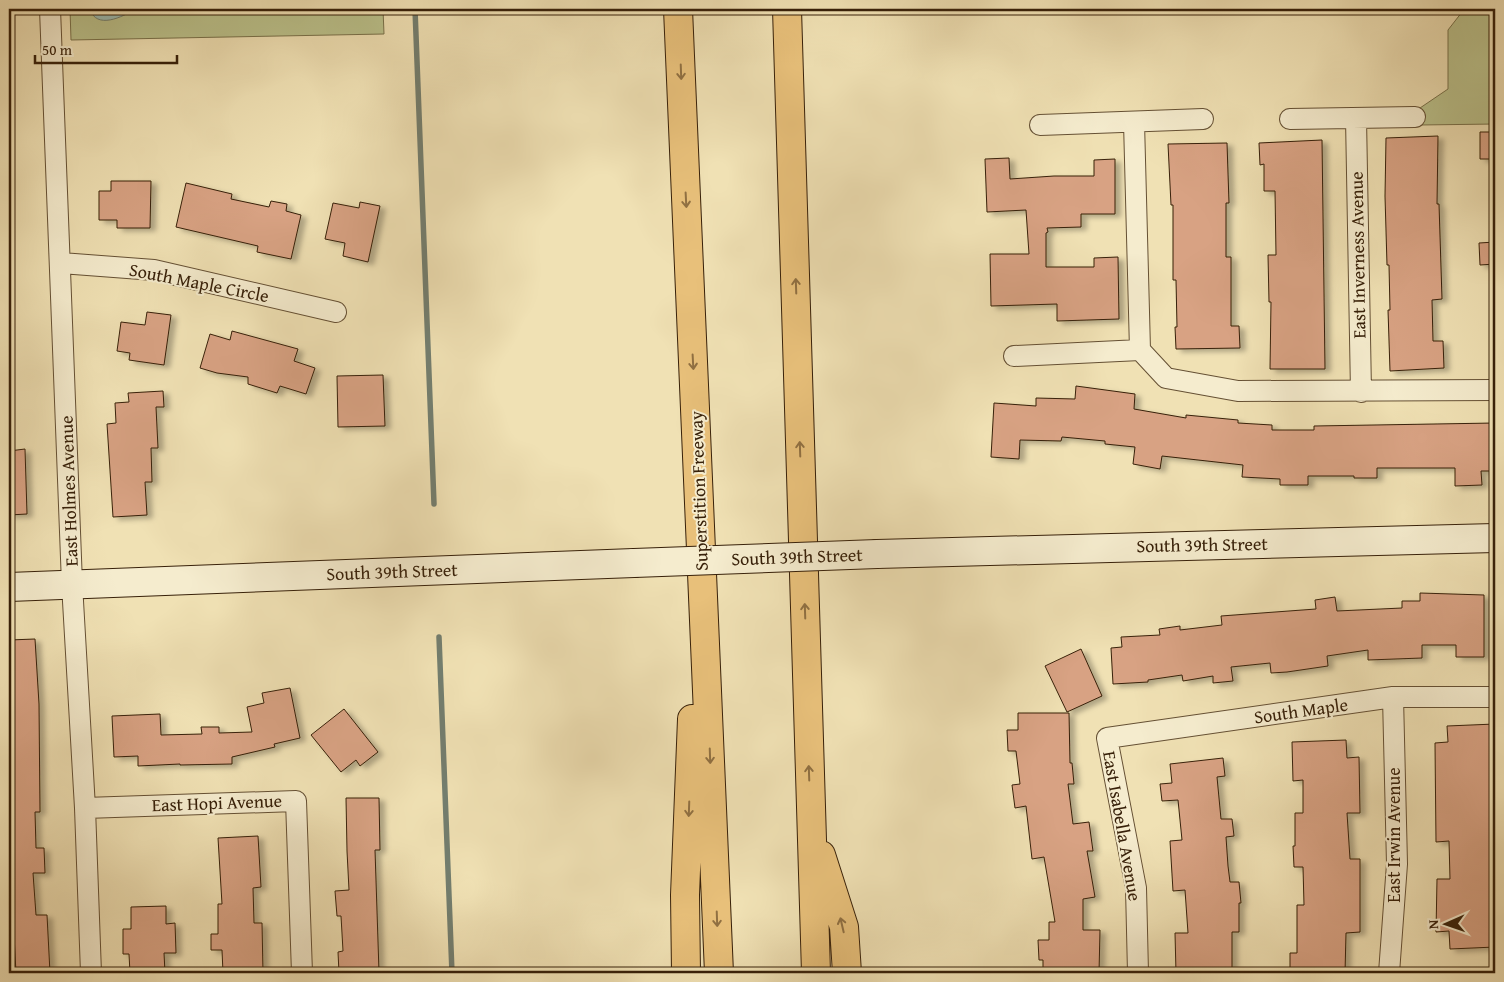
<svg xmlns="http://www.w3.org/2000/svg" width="1504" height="982" viewBox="0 0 1504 982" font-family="'Gentium Book Plus',serif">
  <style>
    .green { fill: #bbc28c; stroke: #79714a }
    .water { fill: #9bbcb3; stroke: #737e6f }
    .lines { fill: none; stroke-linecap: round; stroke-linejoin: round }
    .stream { stroke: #737e6f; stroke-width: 5.5 }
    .building { fill: #d8a283; stroke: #372009; filter: url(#shadow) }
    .street-casing { stroke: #655034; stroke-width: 22 }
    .secondary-casing { stroke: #372009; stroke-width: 30 }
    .highway-casing { stroke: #372009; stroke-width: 30 }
    .street { stroke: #f5ecce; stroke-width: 20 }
    .secondary { stroke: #f5ecce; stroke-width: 28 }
    .highway { stroke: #e8c07a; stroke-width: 28 }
    .secondary-bridge-casing { stroke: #372009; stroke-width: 30; stroke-linecap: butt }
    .secondary-bridge { stroke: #f5ecce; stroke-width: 28 }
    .oneway { stroke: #907042 }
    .labels { text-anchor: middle; stroke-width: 4; stroke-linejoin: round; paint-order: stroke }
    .street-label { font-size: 18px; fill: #372009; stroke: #f5ecce }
  </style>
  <defs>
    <filter id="shadow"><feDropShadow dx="5.5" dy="3" stdDeviation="2.5" flood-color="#0004"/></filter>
  </defs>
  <rect width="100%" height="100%" fill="#f0e1b4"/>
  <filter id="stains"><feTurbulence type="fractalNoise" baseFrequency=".004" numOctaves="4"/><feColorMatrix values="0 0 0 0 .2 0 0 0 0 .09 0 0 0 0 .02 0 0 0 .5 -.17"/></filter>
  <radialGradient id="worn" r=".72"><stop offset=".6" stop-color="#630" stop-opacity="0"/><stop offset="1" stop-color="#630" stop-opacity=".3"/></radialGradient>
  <path class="green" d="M70,9H383L384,34L71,40Z
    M1495,11V124L1420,125V108L1448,89V30L1462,12Z"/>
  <path class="water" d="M90,9H135C123,17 96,30 90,9Z
    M265,9H359L349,14Z"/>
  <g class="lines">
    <path class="stream" d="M415,9L434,504
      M439,637L452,973"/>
  </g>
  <path class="building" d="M1480,132H1495V159H1480Z
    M1438,136L1437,204H1439L1442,299L1432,300L1433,341H1443L1444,368L1390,371L1388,310H1390L1389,265H1387L1385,196L1386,138Z
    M1322,140L1325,369H1270L1271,302H1269L1268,255H1276L1275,191H1264V164L1260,165L1259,143Z
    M1227,143L1229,203H1226V257H1231V326H1239L1240,348L1176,349L1175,327H1177L1176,280H1173V205H1171L1168,144Z
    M1009,158L1010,179L1054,176H1094V160L1115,159V214H1081V227L1047,228L1048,232L1046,233V267H1094V258L1118,257L1119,319L1057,321V304L991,306L990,254H1029L1026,210L987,212L985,159Z
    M111,181H151L150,228H117V220H99V191H111Z
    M186,183L232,194L231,199L269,207L271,201L287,204L286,211L301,215L291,259L257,252L258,246L176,227Z
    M360,202L380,206L368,262L343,256L345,243L325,239L333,203L359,208Z
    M1495,242V264L1480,265L1479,243Z
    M147,312L171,315L164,365L129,360L130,353L117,351L121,322L145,325Z
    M232,331L298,349L294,361L315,368L306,394L280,386L277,393L248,384V377L217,373L200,368L210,334L230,340Z
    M383,375L385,426L338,427L337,376Z
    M1076,386L1135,394L1134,409L1186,418V415L1238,420V423L1272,425V430H1314V426L1495,423V471H1481L1482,485L1455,486V468H1377V478H1354V476H1308V485H1280V479L1242,477L1243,465L1162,456L1160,469L1133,464L1135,447L1105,444V441L1062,437L1061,441L1020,440L1019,459L991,457L994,403L1036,406V398L1075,399Z
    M163,391L164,407H156L158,448H151L152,482H145L147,515L113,517L107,424L116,423L115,403L129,402L128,393Z
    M25,449L27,514L9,515V451Z
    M1420,593L1484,595V657H1456V645H1422V658L1368,660V650L1327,656L1328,666L1287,672L1271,673L1270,663L1231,667L1233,681L1213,683V676L1183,681L1182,675L1148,680V682L1113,684L1111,648L1122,647L1121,637L1160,635L1159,629L1180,626V630L1222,625L1221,616L1316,609L1315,600L1335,597L1337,611L1402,608V601H1420Z
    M35,639L39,704L40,812H35L36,848H44L45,873H33L36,915H47L50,973H16L14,935L9,936V640Z
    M1081,649L1102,696L1067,712L1045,666Z
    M290,688L300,738L274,744L275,747L232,757V764L180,765V764L138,766V756L114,757L112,716L160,714L161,735L202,734L201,727H219V733L252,732L247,707L264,703L262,693Z
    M344,709L378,752L360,766L356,760L341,772L311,735Z
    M1018,713H1069L1070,763H1072L1074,784H1068L1073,824L1089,822L1093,851H1087L1095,897L1083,899V930H1100L1099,973H1043V960H1039L1038,940H1049V922H1055L1044,857L1032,859L1026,806L1015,808L1012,785L1020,784L1016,751H1008L1007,730H1018Z
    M1495,724V743H1492L1493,784H1495V805H1494L1495,837V947L1450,949L1449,931L1436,932L1437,879H1450L1449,841L1436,842L1435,743L1448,742L1447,726Z
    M1346,740L1347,758L1359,757L1360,813H1347L1350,859H1360V932L1346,933L1345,973H1290V953H1297V905H1304L1303,867H1294L1293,846H1295V813H1303V780L1293,781L1292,742Z
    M1223,758L1225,776L1217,777L1221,819H1232L1234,836L1226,837L1228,866L1230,882H1239L1241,903H1239V932H1232V973H1176L1175,933H1188L1185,890L1173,891L1170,841L1182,840L1178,800L1162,801L1160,784L1172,783L1170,764Z
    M346,798H379L380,850H375L379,972H373V973H339L338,952L343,951L341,916H337L335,891L349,890L347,851Z
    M258,836L261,887L253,888L254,923H262L263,973H223L222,950H211V934H218V904H222L218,838Z
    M166,906V924L175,923L176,953H164L165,973H130L129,954H123V929H131V907Z"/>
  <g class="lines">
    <defs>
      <path id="street" d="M50,9L72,584L85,808L91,973
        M1356,118L1361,392
        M1290,119L1415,117
        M1134,122L1140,350L1166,378L1238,391L1495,390
        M1040,125L1203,119
        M61,263L154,270L336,312
        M1014,356L1140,350
        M85,808L296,801L302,973
        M1138,973L1136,888L1107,738L1393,697H1495
        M1389,973L1397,864L1393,697"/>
      <path id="secondary" d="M877,554L1495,538
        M9,587L634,563"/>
      <path id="highway" d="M678,9L719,973
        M787,9L816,973
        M821,855L844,927L847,973
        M686,973L685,895L692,719"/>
    </defs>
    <use href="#street" class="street-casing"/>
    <use href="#secondary" class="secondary-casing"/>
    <use href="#highway" class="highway-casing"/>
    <use href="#street" class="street"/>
    <use href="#secondary" class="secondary"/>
    <use href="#highway" class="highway"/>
    <defs>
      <path id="secondary-bridge" d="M634,563L877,554"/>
    </defs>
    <use href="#secondary-bridge" class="secondary-bridge-casing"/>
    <use href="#secondary-bridge" class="secondary-bridge"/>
  </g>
  <defs><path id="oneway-shaft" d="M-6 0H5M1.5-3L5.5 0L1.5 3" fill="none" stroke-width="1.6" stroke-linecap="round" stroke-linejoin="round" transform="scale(1.25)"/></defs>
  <g class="oneway">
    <use href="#oneway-shaft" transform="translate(681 72) rotate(88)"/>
    <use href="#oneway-shaft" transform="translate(686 200) rotate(87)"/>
    <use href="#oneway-shaft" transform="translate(796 286) rotate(-92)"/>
    <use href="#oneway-shaft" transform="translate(693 362) rotate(87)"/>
    <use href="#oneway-shaft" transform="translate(800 449) rotate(-92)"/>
    <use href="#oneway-shaft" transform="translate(805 611) rotate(-92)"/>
    <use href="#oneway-shaft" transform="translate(710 756) rotate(88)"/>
    <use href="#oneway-shaft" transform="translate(809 773) rotate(-92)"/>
    <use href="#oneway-shaft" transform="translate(689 809) rotate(92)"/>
    <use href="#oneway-shaft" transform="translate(717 919) rotate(88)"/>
    <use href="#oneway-shaft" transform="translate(842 925) rotate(-103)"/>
  </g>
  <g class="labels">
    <g class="street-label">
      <text transform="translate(1358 255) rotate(-91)" y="6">East Inverness Avenue</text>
      <text transform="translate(199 283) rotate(11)" y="6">South Maple Circle</text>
      <text transform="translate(69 491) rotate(-92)" y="6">East Holmes Avenue</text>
      <text transform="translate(699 491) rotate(-92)" y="6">Superstition Freeway</text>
      <text transform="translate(1202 545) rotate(-1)" y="6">South 39th Street</text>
      <text transform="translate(797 557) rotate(-2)" y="6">South 39th Street</text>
      <text transform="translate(392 572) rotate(-2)" y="6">South 39th Street</text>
      <text transform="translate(1301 711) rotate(-8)" y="6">South Maple</text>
      <text transform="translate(217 803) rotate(-2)" y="6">East Hopi Avenue</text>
      <text transform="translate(1122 826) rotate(80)" y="6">East Isabella Avenue</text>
      <text transform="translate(1394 835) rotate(-90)" y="6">East Irwin Avenue</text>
    </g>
  </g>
  <rect width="1504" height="982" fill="none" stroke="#f0e1b4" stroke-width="30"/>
  <rect x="10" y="10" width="1484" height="962" fill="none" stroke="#372009" stroke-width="2.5"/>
  <rect x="15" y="15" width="1474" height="952" fill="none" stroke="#372009"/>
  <g transform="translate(1446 924) rotate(268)" stroke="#f5ecce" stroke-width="4" paint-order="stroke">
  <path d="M0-4L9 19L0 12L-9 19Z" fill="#372009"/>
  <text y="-8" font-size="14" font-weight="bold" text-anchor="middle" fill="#372009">N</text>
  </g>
  <path d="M35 55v8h142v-8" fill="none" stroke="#372009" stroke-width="2.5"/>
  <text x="42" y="55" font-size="15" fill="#372009" stroke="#f5ecce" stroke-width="4" paint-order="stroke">50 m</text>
  <rect width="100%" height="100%" filter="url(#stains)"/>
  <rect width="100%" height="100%" fill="url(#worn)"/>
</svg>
